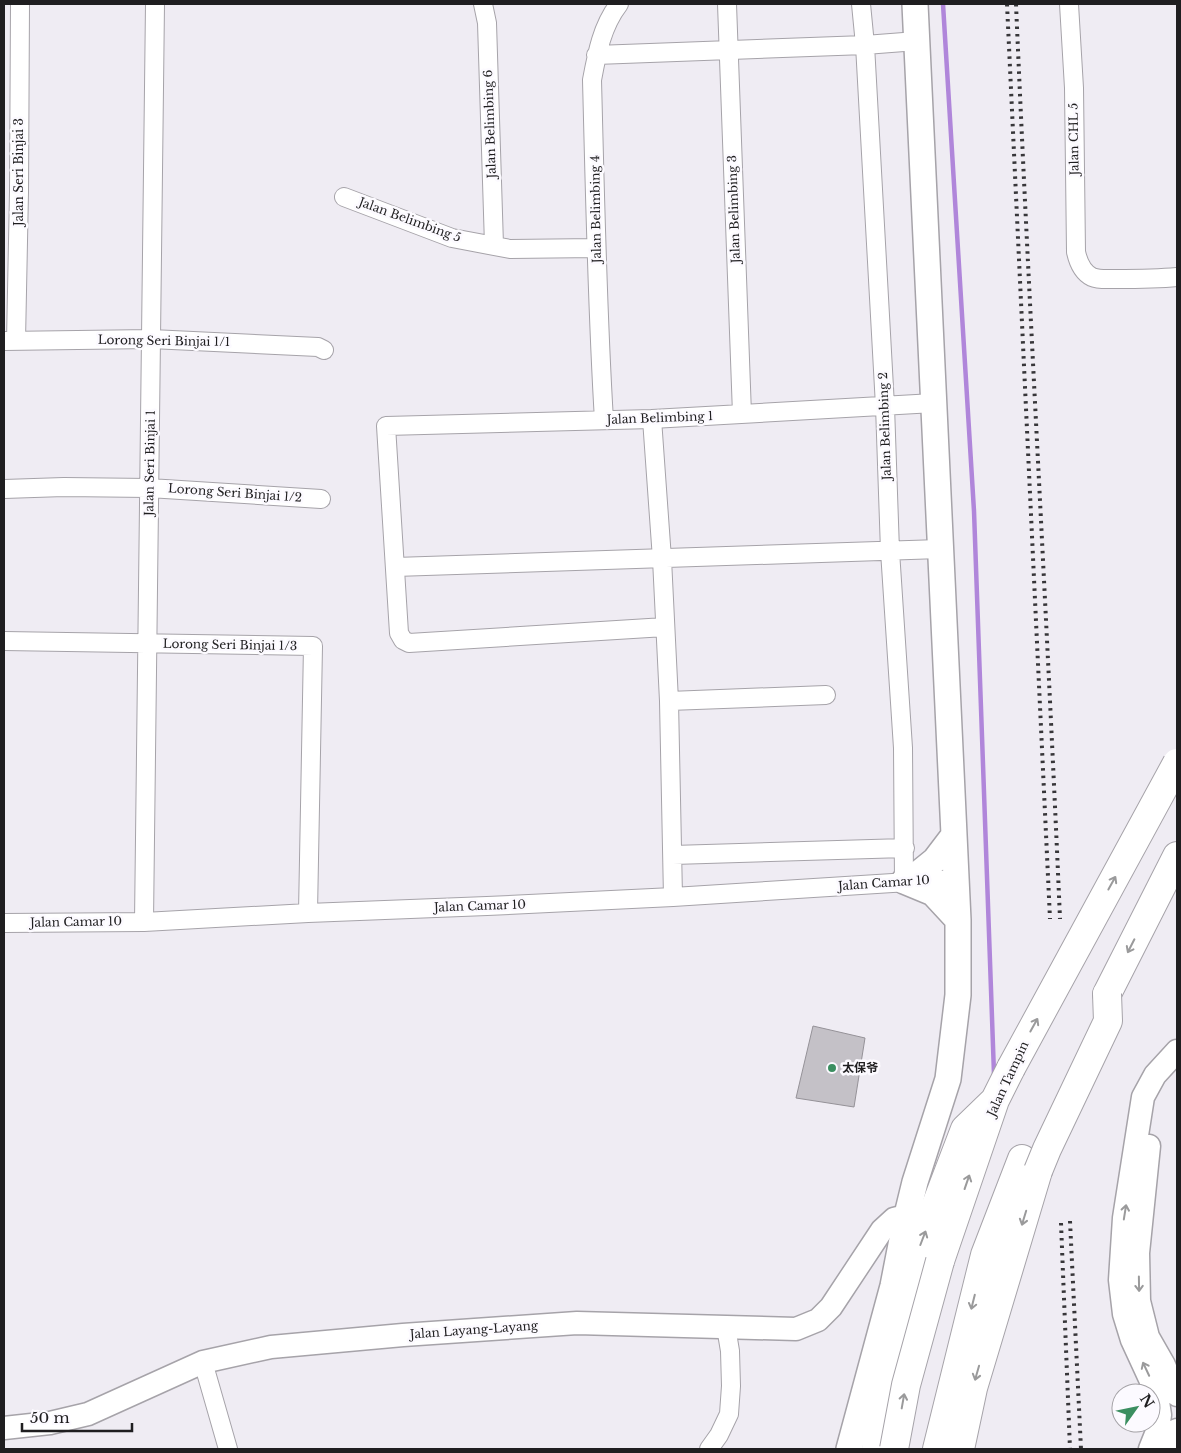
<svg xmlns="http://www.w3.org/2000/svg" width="1181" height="1453" viewBox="0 0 1181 1453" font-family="'Libre Baskerville','Noto Sans SC',serif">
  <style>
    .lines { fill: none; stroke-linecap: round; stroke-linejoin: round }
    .stream { stroke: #b086da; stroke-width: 4.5 }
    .building { fill: #c4c1c7; stroke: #959298 }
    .minor-casing { stroke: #a6a3a9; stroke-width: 20 }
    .tertiary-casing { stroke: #a6a3a9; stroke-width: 25 }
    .secondary-casing { stroke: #a6a3a9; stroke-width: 28 }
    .trunk-casing { stroke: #a6a3a9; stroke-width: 30 }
    .minor { stroke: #fff; stroke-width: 18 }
    .tertiary { stroke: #fff; stroke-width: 22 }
    .secondary { stroke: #fff; stroke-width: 25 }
    .trunk { stroke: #fff; stroke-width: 28 }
    .rail { stroke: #373639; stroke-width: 4; stroke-dasharray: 2.5 5; stroke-linecap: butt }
    .trunk-bridge-casing { stroke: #a6a3a9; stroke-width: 30; stroke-linecap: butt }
    .trunk-bridge { stroke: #fff; stroke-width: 28 }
    .oneway { stroke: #9a9a9b }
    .poi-dot { fill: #3b8e60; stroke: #fcfaff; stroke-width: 2 }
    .labels { text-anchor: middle; stroke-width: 5; stroke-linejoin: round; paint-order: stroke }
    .street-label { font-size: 12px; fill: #1f1e20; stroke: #fcfaff }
    .poi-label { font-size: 12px; font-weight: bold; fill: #1f1e20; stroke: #fcfaff; text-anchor: start }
  </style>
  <rect width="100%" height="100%" fill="#efecf3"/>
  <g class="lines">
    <path class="stream" d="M943,4L974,511L994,1074"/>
  </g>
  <path class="building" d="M813,1026L865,1038L854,1107L796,1098Z"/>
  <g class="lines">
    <defs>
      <path id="minor" d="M483,4L487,23L494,245
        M727,4L742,414
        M861,4L865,45L885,406L890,551L903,748L904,881
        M1069,4L1074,88L1076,252C1078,261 1082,272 1092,277C1099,280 1108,279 1115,279C1136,279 1156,279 1177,277
        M596,55L865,45L917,41
        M344,197L452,238L510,249L596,248
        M4,341L151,339L318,347L324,350
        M16,341L19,192L20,4
        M652,419L662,559L669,701L673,897
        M604,420C597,307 595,193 592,80C597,53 602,26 619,4
        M4,489L64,487L149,488L321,499
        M395,567L940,549
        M665,627L409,643L403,640L399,633L386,426L652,419L934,403
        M4,641L313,646L308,913
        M669,701L826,695
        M673,855L905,848
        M144,922L155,4
        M4,923L144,922L308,913L487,906L673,897L956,879
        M203,1362L228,1449
        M709,1449L719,1435L729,1414L731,1386L730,1351L726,1327"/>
      <path id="tertiary" d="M1149,1146L1138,1253L1139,1301L1148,1337L1164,1365L1177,1395
        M4,1428L50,1423L88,1414L203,1362L271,1347L403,1335L577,1323L796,1329L818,1320L831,1307L882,1230L894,1219L898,1218L906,1219
        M1150,1449L1158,1429L1160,1415L1158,1402L1150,1379L1132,1340L1124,1314L1120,1280L1124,1218L1143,1097L1155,1075L1177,1051
        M1170,1449L1177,1430"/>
      <path id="secondary" d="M904,881L919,873L935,860L954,835
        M904,881L933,893L958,920
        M849,1449L893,1286L906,1219L915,1182L948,1079L958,995V920L915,4"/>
      <path id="trunk" d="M1107,994L1177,856
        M940,1261L995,1100L1011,1068
        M876,1449L879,1421L884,1392L910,1273L965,1129L995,1100
        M937,1449L985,1255L1022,1159
        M960,1449L973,1388L1038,1171"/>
    </defs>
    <use href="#minor" class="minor-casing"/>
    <use href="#tertiary" class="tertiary-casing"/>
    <use href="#secondary" class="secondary-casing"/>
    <use href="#trunk" class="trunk-casing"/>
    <use href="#minor" class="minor"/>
    <use href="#tertiary" class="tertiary"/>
    <use href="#secondary" class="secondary"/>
    <use href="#trunk" class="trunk"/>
    <path class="rail" d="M1007,4L1050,919
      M1016,4C1029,309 1047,614 1060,919
      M1070,1221L1081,1449
      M1061,1223L1070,1449"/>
    <defs>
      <path id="trunk-bridge" d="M1011,1068L1177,763
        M1038,1171L1047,1149L1108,1021L1107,994
        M894,1449L906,1385L940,1261"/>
    </defs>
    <use href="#trunk-bridge" class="trunk-bridge-casing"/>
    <use href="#trunk-bridge" class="trunk-bridge"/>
  </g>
  <defs><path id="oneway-shaft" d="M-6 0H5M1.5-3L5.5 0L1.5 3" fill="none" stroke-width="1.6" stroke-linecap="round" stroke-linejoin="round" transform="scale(1.25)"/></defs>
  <g class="oneway">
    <use href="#oneway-shaft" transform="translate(1112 883) rotate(-61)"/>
    <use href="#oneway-shaft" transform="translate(1131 946) rotate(117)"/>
    <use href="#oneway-shaft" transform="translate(1034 1025) rotate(-61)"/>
    <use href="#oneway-shaft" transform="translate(967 1182) rotate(-71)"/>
    <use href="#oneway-shaft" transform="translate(1125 1212) rotate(-81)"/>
    <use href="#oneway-shaft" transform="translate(1024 1218) rotate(107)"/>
    <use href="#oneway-shaft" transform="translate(923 1238) rotate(-69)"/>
    <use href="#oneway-shaft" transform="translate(1139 1284) rotate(89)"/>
    <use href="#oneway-shaft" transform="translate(973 1302) rotate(104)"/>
    <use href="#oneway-shaft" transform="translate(1146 1369) rotate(-115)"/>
    <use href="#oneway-shaft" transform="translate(977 1373) rotate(106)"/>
    <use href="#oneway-shaft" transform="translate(903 1401) rotate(-80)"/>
  </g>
  <circle class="poi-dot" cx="832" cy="1068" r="5"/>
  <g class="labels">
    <g class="street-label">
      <text transform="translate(490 124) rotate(-92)" y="4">Jalan Belimbing 6</text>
      <text transform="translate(1074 139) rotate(-91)" y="4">Jalan CHL 5</text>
      <text transform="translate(19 172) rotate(-90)" y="4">Jalan Seri Binjai 3</text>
      <text transform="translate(596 209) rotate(-91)" y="4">Jalan Belimbing 4</text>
      <text transform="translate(734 209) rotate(-92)" y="4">Jalan Belimbing 3</text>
      <text transform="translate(410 220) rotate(20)" y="4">Jalan Belimbing 5</text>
      <text transform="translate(164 341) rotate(1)" y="4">Lorong Seri Binjai 1/1</text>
      <text transform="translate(660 418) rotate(-2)" y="4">Jalan Belimbing 1</text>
      <text transform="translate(885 426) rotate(-92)" y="4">Jalan Belimbing 2</text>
      <text transform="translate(150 463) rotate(-89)" y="4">Jalan Seri Binjai 1</text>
      <text transform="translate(235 493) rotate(4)" y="4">Lorong Seri Binjai 1/2</text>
      <text transform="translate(230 645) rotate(1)" y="4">Lorong Seri Binjai 1/3</text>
      <text transform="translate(884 883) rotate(-4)" y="4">Jalan Camar 10</text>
      <text transform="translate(480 906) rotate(-2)" y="4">Jalan Camar 10</text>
      <text transform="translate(76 922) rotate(-1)" y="4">Jalan Camar 10</text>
      <text transform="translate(1008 1079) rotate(-65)" y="4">Jalan Tampin</text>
      <text transform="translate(474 1330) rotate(-4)" y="4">Jalan Layang-Layang</text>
    </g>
    <g class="poi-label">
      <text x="842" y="1072">太保爷</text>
    </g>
  </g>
  <rect width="1181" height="1453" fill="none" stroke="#1f1e20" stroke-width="10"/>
  <g transform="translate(1136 1408) rotate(57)"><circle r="24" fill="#fcfaff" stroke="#a4a2a6"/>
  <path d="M0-4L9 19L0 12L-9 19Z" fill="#3b8e60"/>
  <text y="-8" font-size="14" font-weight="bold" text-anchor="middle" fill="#1f1e20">N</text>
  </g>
  <path d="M22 1423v8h110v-8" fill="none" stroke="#1f1e20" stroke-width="2.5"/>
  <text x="30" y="1423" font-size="15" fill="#1f1e20" stroke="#fcfaff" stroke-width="4" paint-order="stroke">50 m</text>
</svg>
